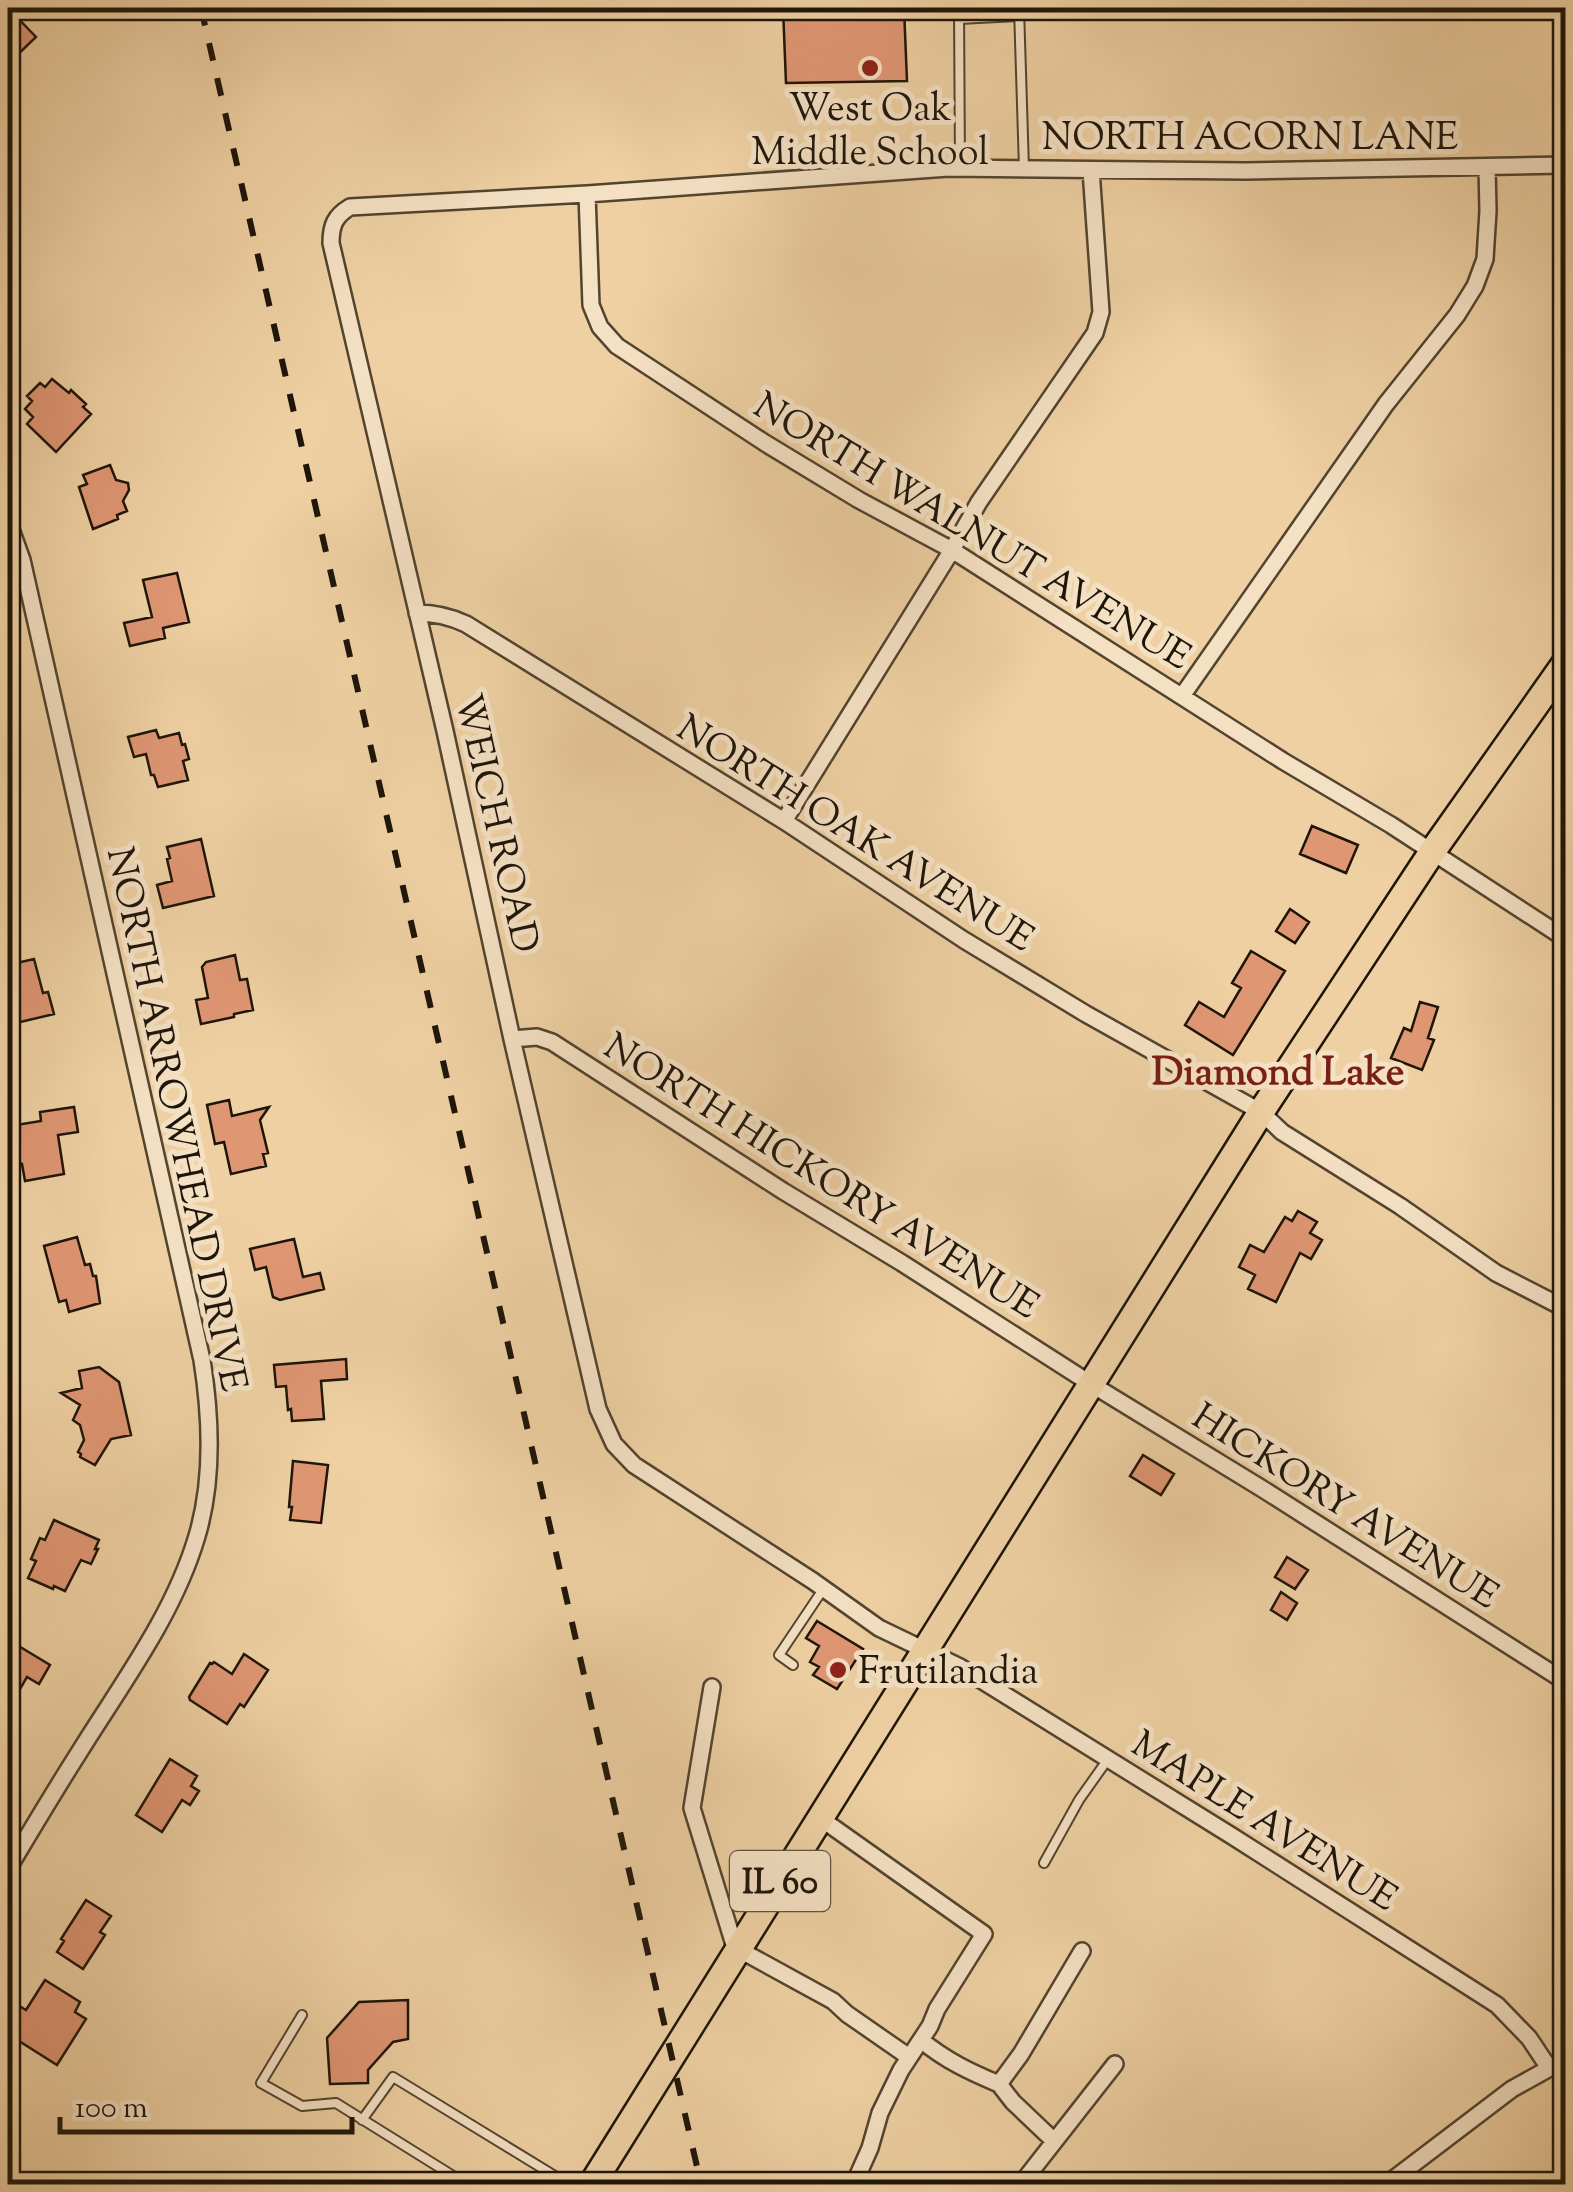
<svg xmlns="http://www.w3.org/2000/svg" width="1573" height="2192" viewBox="0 0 1573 2192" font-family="'Sorts Mill Goudy',serif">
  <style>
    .building { fill: #df9673; stroke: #1e1509; stroke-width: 2.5 }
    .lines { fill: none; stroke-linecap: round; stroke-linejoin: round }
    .service-casing { stroke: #52442f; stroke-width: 12 }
    .minor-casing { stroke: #52442f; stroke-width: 20 }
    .primary-casing { stroke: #1e1509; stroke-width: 30 }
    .service { stroke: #f4e0c3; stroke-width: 8 }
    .minor { stroke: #f4e0c3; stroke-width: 15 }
    .primary { stroke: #eed0a2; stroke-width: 25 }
    .rail { stroke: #1e1509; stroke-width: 6; stroke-dasharray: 18 18; stroke-linecap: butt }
    .poi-dot { fill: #8f2418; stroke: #f4e0c3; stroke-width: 4 }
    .labels { text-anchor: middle; stroke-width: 10; stroke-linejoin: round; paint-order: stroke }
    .shield { fill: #f4e0c3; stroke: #5e5241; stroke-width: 2.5 }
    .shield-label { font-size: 35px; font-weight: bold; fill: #1e1509 }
    .poi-label { font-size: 38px; fill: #1e1509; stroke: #f4e0c3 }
    .street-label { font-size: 38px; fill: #1e1509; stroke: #f4e0c3 }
    .neighbourhood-label { font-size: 40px; font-weight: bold; fill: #7a1f14; stroke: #f4e0c3 }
  </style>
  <rect width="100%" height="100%" fill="#eed0a2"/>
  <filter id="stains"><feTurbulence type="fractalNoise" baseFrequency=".002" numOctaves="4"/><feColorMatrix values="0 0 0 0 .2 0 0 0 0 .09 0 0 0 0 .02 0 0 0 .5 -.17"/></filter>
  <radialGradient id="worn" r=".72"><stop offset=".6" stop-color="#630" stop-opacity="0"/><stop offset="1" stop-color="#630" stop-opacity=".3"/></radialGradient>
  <path class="building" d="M8,8L36,37L8,64Z
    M783,8H904L907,81L786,83Z
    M52,379L69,393L71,390L86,404L83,407L91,414L56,452L27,424L33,417L25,409L32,401L27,396L40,383L45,387Z
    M110,465L116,480L128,483L129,490L123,501L127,511L117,515L118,519L93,529L79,487L87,484L83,475Z
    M177,573L189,622L163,628L165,638L130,646L124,623L152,617L143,580Z
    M156,730L159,738L179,733L182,745L185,744L189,759L183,761L188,780L158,787L154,775H151L146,754L134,757L128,737Z
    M1312,826L1358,845L1346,873L1300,854Z
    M201,839L214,896L163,908L157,885L172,881L167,859L170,858L167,847Z
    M1290,909L1309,922L1295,943L1276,931Z
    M1251,951L1285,971L1233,1055L1185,1025L1199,1002L1224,1017L1241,988L1232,983Z
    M235,955L240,980L247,979L253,1010L234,1014V1017L201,1024L196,1000L208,998L202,967L206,962Z
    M34,959L43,993L48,992L54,1014L12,1024L8,1005V965Z
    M1420,1002L1438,1007L1428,1038L1434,1040L1422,1070L1391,1058L1404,1028L1411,1031Z
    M229,1100L232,1116L269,1107L260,1120L268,1153L263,1154L266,1166L231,1174L224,1142L215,1144L207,1105Z
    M74,1107L78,1132L58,1135L64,1174L25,1181L22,1164L14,1159L13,1152L19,1143L16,1125L41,1121L40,1112Z
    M1298,1211L1317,1222L1310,1233L1322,1240L1311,1259L1300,1253L1276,1302L1248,1289L1255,1275L1239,1267L1250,1245L1264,1252L1285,1217L1292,1221Z
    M77,1237L85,1265L90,1264L93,1276H96L100,1303L69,1312L66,1300L59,1302L44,1246Z
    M294,1239L303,1277L320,1273L324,1289L280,1300L273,1297L266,1267L255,1270L250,1249Z
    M346,1359L347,1379L321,1381L324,1419L292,1421L291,1409L288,1410L286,1386L276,1387L274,1365Z
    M99,1367L119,1382L131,1435L111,1439L95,1465L80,1457L81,1454L78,1452L84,1440L80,1425L73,1420L80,1405L61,1393L82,1388L79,1371Z
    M1143,1455L1174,1474L1161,1495L1130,1476Z
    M293,1461L328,1465L321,1523L290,1520L292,1507H289Z
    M54,1520L99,1540L95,1549H98L91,1564L81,1560L65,1591L54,1586L53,1589L28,1578L36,1561L31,1559L40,1538L45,1540Z
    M1287,1557L1308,1570L1295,1589L1275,1577Z
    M1281,1592L1297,1603L1287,1620L1271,1610Z
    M817,1621L863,1649L837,1689L813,1675L819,1667L810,1662L819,1646L806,1638Z
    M12,1642L50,1665L39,1684L27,1677L8,1710V1650Z
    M244,1654L268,1670L244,1707L240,1704L227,1724L190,1700L189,1697L210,1663L212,1664L214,1662L232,1674Z
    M170,1759L197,1776L191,1786L199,1791L190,1805L182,1800L162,1832L136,1815Z
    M86,1900L111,1916L100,1932L105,1935L83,1969L57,1952L64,1941L61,1939Z
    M45,1980L80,2002L75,2012L86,2019L57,2065L8,2034V2006L13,2009L16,2004L26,2010Z
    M408,2000V2039L393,2042L368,2070V2083L330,2084L327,2038L359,2002Z"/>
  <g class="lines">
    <defs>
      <path id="service" d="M959,8L960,168
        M1019,8L1024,169
        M959,19L1019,16
        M793,1665L779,1655L824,1588
        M1044,1863L1079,1800L1108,1759
        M302,2015L261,2083L302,2106L336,2103L466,2184
        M362,2120L393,2077L568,2184"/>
      <path id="minor" d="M587,194L591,305L600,327L617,346L765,443L859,500L952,550L1283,761L1391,825L1566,939
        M8,521L22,560L202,1360C211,1417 214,1479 197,1536C174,1614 123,1682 80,1751C55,1790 32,1829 8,1869
        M417,613C435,613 449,616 466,624L784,821L964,940L1086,1014L1261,1112L1282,1132L1400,1206L1496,1273L1566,1309
        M1182,696L1386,404L1457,315L1475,286L1485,259L1488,211L1487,167
        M784,821L952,550L979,502L1095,333L1101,312L1091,170
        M512,1039L537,1037L552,1042L783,1191L902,1263L1091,1384L1261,1488L1566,1682
        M712,1687L692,1808L736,1951L749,1955L833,2001L847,2014L909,2057
        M820,1818L984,1934L937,2009L930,2026L901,2070L880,2113L870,2148L854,2184
        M921,2040C945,2060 970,2072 999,2084
        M1549,2068L1529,2038L1497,2005L1232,1836L960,1667L879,1628L813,1581L634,1465L614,1444L598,1409L512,1039L445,731L331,243C331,225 335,216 350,207L587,194L948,168L1246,171L1566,165
        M1053,2140L1013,2102L999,2084L1021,2054L1082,1951
        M1021,2184L1115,2064
        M1387,2184L1512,2089L1566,2059"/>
      <path id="primary" d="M592,2184L1261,1112L1432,852L1566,662"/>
    </defs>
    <use href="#service" class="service-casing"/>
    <use href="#minor" class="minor-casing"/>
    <use href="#primary" class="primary-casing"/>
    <use href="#service" class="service"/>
    <use href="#minor" class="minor"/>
    <use href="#primary" class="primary"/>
    <path class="rail" d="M201,8L701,2184"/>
  </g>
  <g class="poi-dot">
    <circle cx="870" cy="68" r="10"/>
    <circle cx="838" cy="1670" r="10"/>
  </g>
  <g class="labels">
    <rect class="shield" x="730" y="1851" width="100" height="60" rx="8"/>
    <g class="shield-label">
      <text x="780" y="1893">IL 60</text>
    </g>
    <g class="poi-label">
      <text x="870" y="120">West Oak<tspan x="870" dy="44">Middle School</tspan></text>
      <text x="858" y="1683" text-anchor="start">Frutilandia</text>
    </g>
    <g class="street-label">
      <text x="1250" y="149">NORTH ACORN LANE</text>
      <text transform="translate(973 530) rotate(31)" y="13">NORTH WALNUT AVENUE</text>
      <text transform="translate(498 823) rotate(77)" y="13">WEICH ROAD</text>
      <text transform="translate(856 832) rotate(32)" y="13">NORTH OAK AVENUE</text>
      <text transform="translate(178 1119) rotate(78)" y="13">NORTH ARROWHEAD DRIVE</text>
      <text transform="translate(822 1175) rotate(32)" y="13">NORTH HICKORY AVENUE</text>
      <text transform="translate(1346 1505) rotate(32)" y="13">HICKORY AVENUE</text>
      <text transform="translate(1265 1820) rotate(32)" y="13">MAPLE AVENUE</text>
    </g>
    <g class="neighbourhood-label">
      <text x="1278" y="1084">Diamond Lake</text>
    </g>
  </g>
  <rect width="1573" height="2192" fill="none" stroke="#eed0a2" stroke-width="40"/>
  <rect x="10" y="10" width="1553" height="2172" fill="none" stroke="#1e1509" stroke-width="5"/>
  <rect x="20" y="20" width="1533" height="2152" fill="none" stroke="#1e1509" stroke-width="2.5"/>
  <path d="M60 2117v15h292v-15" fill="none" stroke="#1e1509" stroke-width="5"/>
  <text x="75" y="2117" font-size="30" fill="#1e1509" stroke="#f4e0c3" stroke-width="8" paint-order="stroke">100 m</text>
  <rect width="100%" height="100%" filter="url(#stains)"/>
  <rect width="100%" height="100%" fill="url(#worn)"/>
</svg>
